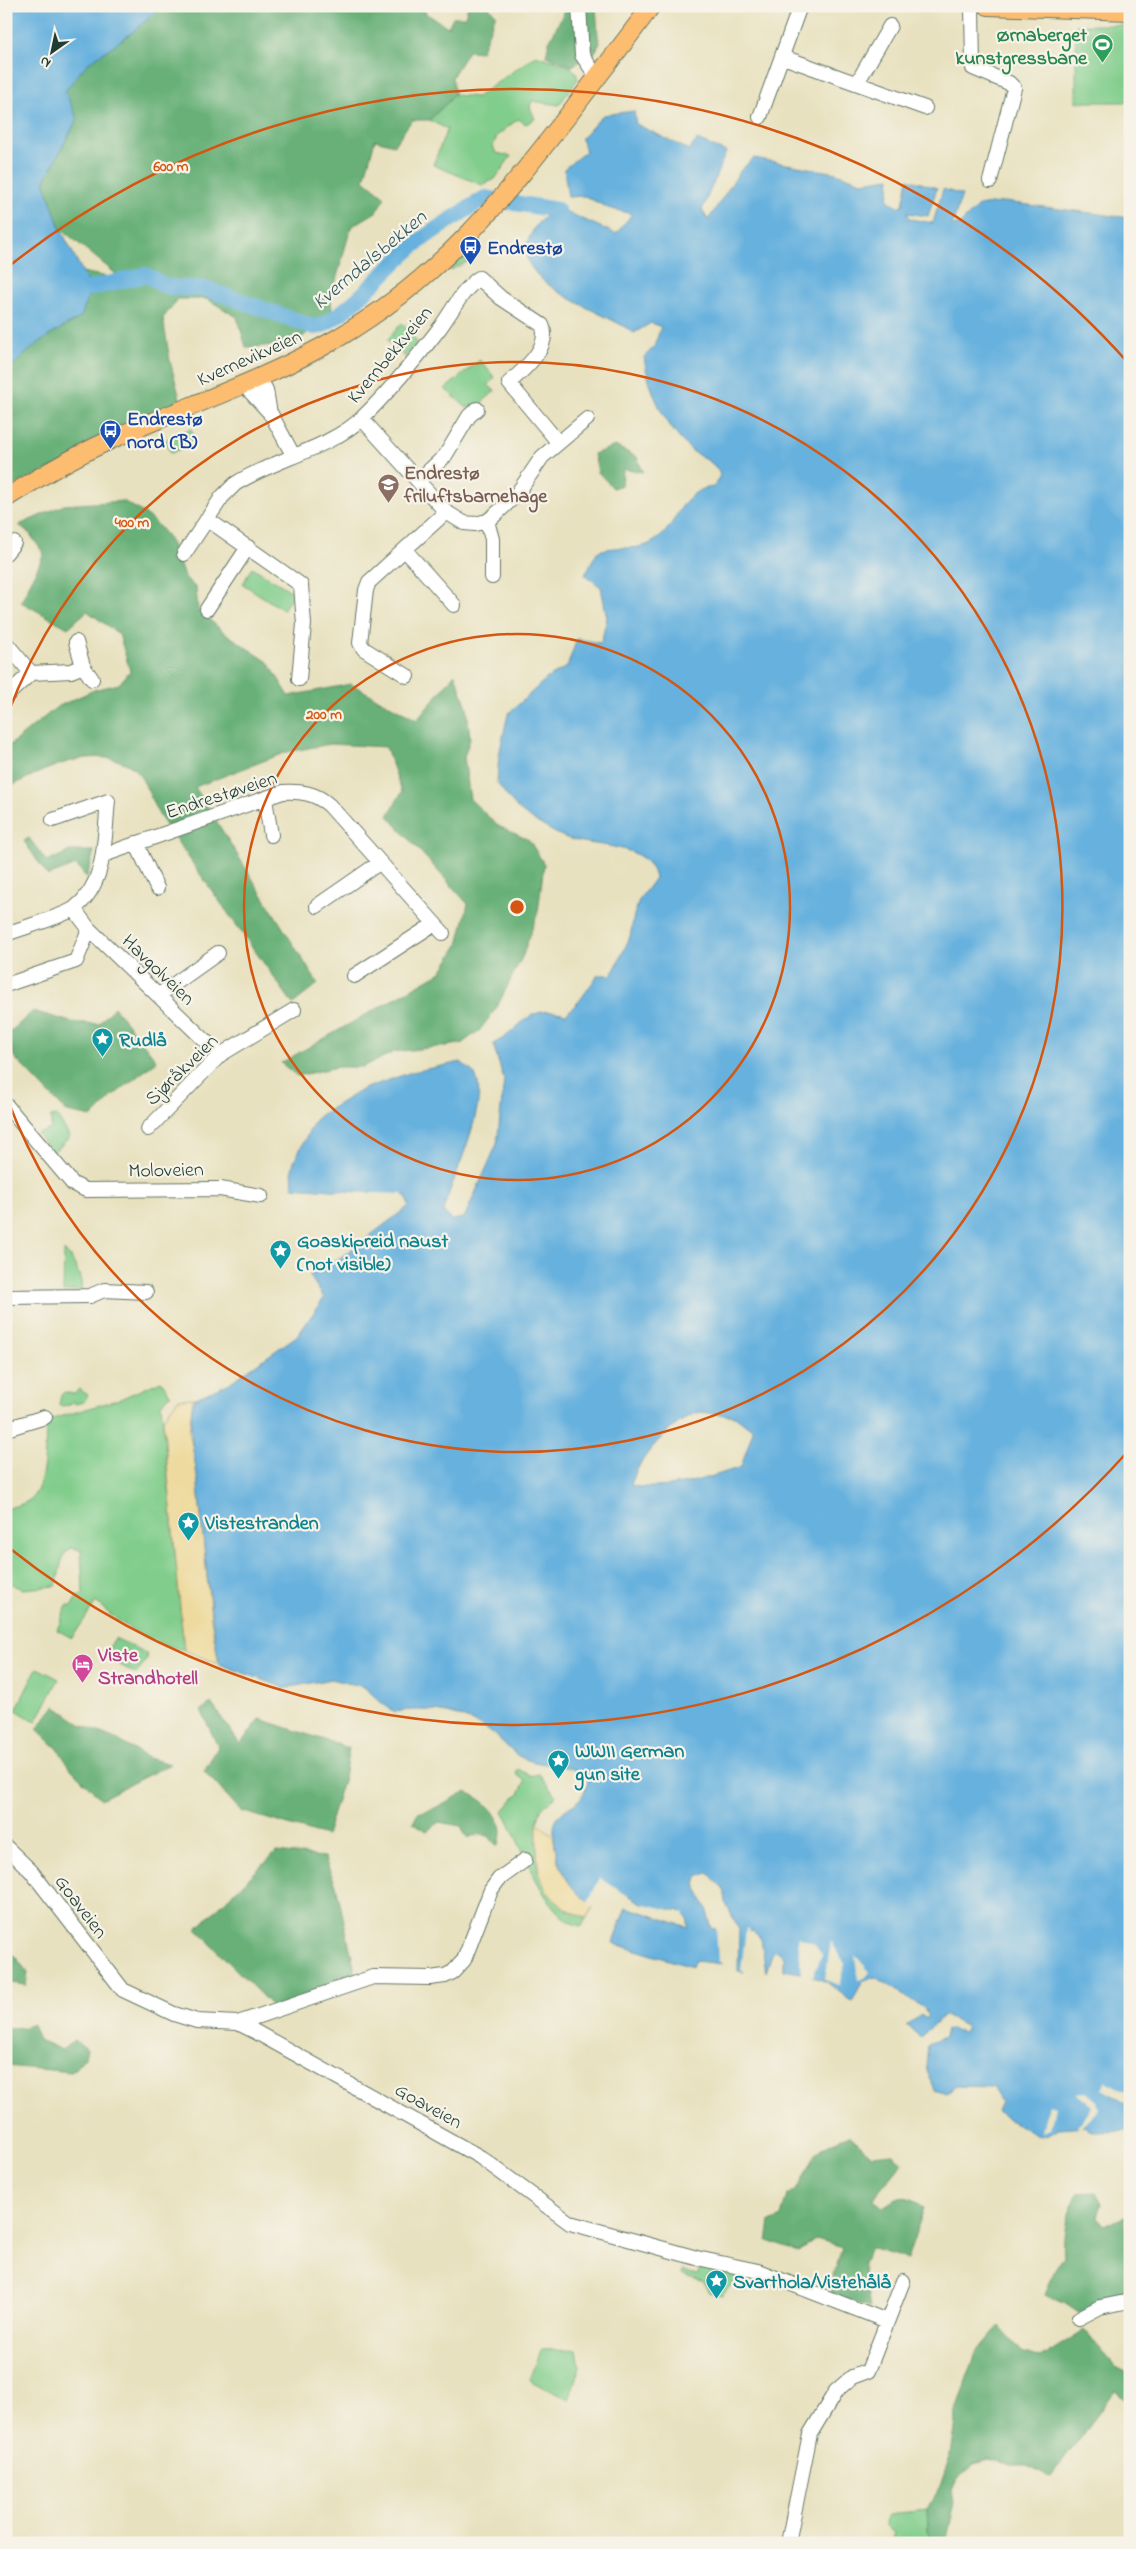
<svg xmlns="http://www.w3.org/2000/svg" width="1136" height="2549" viewBox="0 0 1136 2549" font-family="'Indie Flower',sans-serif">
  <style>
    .green { fill: #81cd8c; stroke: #508560 }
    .forest { fill: #68b078; stroke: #447656 }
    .sand { fill: #eeda9e; stroke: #868c69 }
    .water { fill: #66b1de; stroke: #427789; fill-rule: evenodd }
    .pier { fill: #e8e1bf }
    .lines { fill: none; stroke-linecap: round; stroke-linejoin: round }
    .river { stroke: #66b1de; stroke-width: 16 }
    .minor-casing { stroke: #657665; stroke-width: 16 }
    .major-casing { stroke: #657665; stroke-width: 20 }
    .minor { stroke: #fff; stroke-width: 14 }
    .major { stroke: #fcbd6f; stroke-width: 18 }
    .ring { fill: none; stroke: #d45610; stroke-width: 2.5 }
    .labels { text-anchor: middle; stroke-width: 4.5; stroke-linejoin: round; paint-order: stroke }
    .leisure-label { font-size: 20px; font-weight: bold; fill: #27864d; stroke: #f7f3e8; text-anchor: end }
    .transit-label { font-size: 20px; font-weight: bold; fill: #164399; stroke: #f7f3e8; text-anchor: start }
    .street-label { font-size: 20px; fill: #1f3d34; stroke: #f7f3e8 }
    .education-label { font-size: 20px; font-weight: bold; fill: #785e54; stroke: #f7f3e8; text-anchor: start }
    .culture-label { font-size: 20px; font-weight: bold; fill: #0d838f; stroke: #f7f3e8; text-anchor: start }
    .hotel-label { font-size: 20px; font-weight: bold; fill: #b23c85; stroke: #f7f3e8; text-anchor: start }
    .water-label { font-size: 21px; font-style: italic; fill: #315a5e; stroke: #f7f3e8 }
    .centre { fill: #d45610; stroke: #f7f3e8; stroke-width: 2.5 }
    .ring-label { font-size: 15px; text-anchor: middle; font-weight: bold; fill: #d45610; stroke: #f7f3e8; stroke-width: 4.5; stroke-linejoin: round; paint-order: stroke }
  </style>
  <rect width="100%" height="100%" fill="#f7f3e8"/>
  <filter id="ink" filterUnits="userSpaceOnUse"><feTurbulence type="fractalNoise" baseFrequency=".02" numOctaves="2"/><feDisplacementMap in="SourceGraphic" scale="10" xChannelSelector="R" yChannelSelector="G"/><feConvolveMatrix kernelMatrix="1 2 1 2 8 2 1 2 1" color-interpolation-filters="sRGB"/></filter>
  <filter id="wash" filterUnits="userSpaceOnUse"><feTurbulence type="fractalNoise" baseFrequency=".0096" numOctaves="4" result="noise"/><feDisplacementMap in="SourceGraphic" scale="20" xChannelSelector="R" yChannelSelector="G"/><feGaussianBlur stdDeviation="1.12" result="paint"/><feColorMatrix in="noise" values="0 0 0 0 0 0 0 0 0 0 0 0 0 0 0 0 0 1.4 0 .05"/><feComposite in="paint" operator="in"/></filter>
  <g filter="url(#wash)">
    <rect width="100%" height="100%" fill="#e8e1bf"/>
    <path class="green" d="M1076,25H1130V102H1076Z
      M536,55L571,67L575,71L578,79L559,105L532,101L530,107L535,119L526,124L518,119L497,136L493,146L496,153L511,156L495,179L482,185L433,165L447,129L429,120L455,95L477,97Z
      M471,244L477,249L471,260L451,270L447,269Z
      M402,323L417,342L405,357L387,340Z
      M480,360L495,378L488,385L495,391L478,406L467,408L445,389Z
      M191,429L196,440L195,443L171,453L165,440Z
      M252,567L294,593L283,610L243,584Z
      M57,1116L70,1137L52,1153L37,1134L51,1129V1117Z
      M64,1250C72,1257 84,1280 81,1290L63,1292Z
      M161,1381L171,1395L161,1404L184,1650C147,1641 124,1628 96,1602L72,1638L57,1630L67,1605L71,1607L78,1595L83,1594L81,1550L71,1548L63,1556L56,1586L23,1589L9,1583L6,1589V1509C13,1506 22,1505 28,1501C47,1490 45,1441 46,1421L120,1399Z
      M79,1389L88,1395L84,1402L75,1404L73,1401L70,1405L59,1406L61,1395L64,1392L74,1394Z
      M115,1638L146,1653L147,1659L136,1674L104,1656Z
      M37,1668L59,1679L36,1722L16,1710Z
      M518,1769L530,1776L539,1774L556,1796L541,1809L537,1823V1869L567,1910L587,1918L581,1926C544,1920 521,1841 503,1811L514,1798L518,1796L525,1781L516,1774Z
      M705,2262L745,2271L722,2295L708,2292L704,2282L682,2275V2271L697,2275Z
      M577,2349L580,2366L569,2400L529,2380L540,2350Z
      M927,2509L929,2543H890L894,2533L886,2526L887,2516L899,2512Z"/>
    <path class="forest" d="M162,6H425V13L448,27L453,17H465L468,6H488L496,14L481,52L468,51L452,77L455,95L429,120H412L394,145L375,140L364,180L385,197L376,212L351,227L331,298L332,312L324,319L309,324L219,292L140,274L122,279L60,228L44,182L77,119L65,91L87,64L134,31Z
      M567,6H596L598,36L600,43L595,52L572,66L546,56L549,42Z
      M82,272L128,281L148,279L159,288L188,289L207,293L312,329L294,344L246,347L237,317L207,299H178L163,318L170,361L182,406L13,486L6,484V374L18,360L40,341L81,317L91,288Z
      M615,446L637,457L643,472L623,469L622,485L613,488L598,472L594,454Z
      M123,501C147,514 164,526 175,551C183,570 179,574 196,588L198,610L225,633L268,662L289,696L351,684L417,720L455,674L467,707L470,739L464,757L470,799L498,826L529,840L544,864L538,912L523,955L497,1007L480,1030L461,1044L394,1052L363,1067H337L297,1076L281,1063L441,972L458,945L468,904L388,816L402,792L386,747L330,744L287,752L195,787L318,984L293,1004C249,942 204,881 161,818C149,800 145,771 125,763C86,746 41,772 6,788V748L57,707L94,690L119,684L130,671L119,634L87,611L68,628L21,602L44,554L30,534L19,525L64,505Z
      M29,838L47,862L70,851H94L87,878L76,865L48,876L24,841Z
      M114,1007L157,1061L114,1095L92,1117L67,1112L14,1057L8,1034L33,1011L71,1022L99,1024Z
      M211,1703L240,1744L260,1719L349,1748L344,1777L326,1836L241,1811L204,1771L218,1747L201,1710Z
      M55,1706L82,1725L118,1740L148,1758L170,1764L101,1799L71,1769L58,1749L37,1729Z
      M465,1792C486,1798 511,1824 497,1846C487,1833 481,1832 467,1838L461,1826L439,1822L427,1831L413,1823L418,1813L433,1809Z
      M276,1852L324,1857L336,1885L357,1980L275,2009L196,1929Z
      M14,1955L28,1973L26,1985L11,1983L10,1976L6,1973V1957Z
      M33,2024L39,2040L62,2050L74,2040L87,2049L85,2057L72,2072L6,2066V2025L9,2028L26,2027Z
      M849,2135L872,2155L893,2153L902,2163L872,2200L883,2207C901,2195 907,2193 924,2208L907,2259L870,2248L863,2262L870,2308L831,2297L833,2276L843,2247L816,2239L798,2252L767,2241L770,2222L781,2217L787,2195C807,2184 804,2168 817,2153C825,2144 838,2140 849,2135Z
      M1096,2192L1102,2203L1098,2217L1104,2225L1125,2217L1126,2229L1130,2232V2298L1082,2315L1064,2303L1045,2295L1056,2267L1064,2257C1062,2232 1067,2215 1078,2193Z
      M999,2326L1022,2352L1040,2358L1084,2330L1116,2367L1130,2374V2402L1115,2391L1051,2477L1026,2465H1009L989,2460L975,2464L957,2479L952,2491L954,2502L945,2543H929L927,2509L940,2486L951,2454L956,2422L955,2413L976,2353Z"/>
    <path class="sand" d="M196,1398L193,1401L189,1432L196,1464L211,1619L219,1664L184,1650L163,1419L178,1399Z
      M537,1823L553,1835L558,1862L595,1903L587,1918C535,1899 537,1872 537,1823Z"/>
    <path class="water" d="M6,6H162L134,31L87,64L65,91L77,119L44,182L60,228L91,288L81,317C52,333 27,348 6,374Z
      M634,111L636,124L689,150L697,140L726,152L702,210L708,220L741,170L754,158L836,173L862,182L890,178L888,200L898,207L903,205L908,179L937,188L928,216L907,213L910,219L933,223L943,189L962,195L952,225H959L978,206L1005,202L1130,218V2095L1109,2089L1113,2096L1130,2106V2131H1128L1094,2132L1089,2131L1085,2126L1059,2128L1044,2136L1036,2135L999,2114L997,2111L1001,2102L992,2087L956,2086L946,2094L935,2090L926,2067L928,2044L944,2038L946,2029L964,2033L967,2027L945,2015L920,2037L907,2025L921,2015L925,2018L928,2017L924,2008L875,1977L862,1982L852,2002L827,1982L805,1974L784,1970V1956L776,1950L772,1954L766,1972L761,1939L753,1930L749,1932L747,1966L743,1972L738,1971L739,1929L725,1902L723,1888L708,1873L697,1877L695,1884L706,1908L711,1926L724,1935V1964L694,1961L692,1967L613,1943L626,1907L688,1927V1919L680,1911L649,1907L606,1883L591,1904C569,1889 560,1871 555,1846C554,1837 552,1827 557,1819C568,1802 581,1809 588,1781C573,1761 547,1768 525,1759C511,1754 505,1742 493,1734C466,1713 428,1706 395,1712L383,1704L364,1687L331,1679L285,1688L219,1664C209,1605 204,1545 198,1485C195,1456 187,1430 193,1401L196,1398L228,1384L298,1335L324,1298L310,1276L315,1267L339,1259L409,1206L406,1196L293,1187L292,1170L294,1161L315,1120L322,1114L363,1089L412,1072L461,1062C465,1066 472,1070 475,1075C491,1101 451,1181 443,1211L452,1220L464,1218L497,1144L504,1080L493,1044C524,1029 525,1003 566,1014L580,1000L598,975H612L630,937L634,915L640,898L655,878C647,840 593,849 564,837C552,832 525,816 516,807C509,800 503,790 497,783L499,755L508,714L546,679L567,667L577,639L601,643L607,618L601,587L585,575L597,552C620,542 637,556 660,537C678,523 681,489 714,487L720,475C715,461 702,459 691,450C665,427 649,391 644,357L654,347L661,327L651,323L634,333C607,312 512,285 528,241C532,231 537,222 546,216H556L555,212L558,208L616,234L632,214L608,208L585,196L568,197L564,169L586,151L581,139L603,115ZM700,1412L735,1416L753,1430L741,1467C705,1479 669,1491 631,1486C636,1459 673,1420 700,1412Z"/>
    <path class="pier" d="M345,1192L402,1194L406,1201L404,1198L347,1194Z
      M600,1878L640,1903L684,1913L683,1918L679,1913L648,1909L607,1886L597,1905L590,1906L588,1902Z
      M716,1927L726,1934V1964L724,1966L718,1960Z
      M746,1928L753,1933V1934L750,1967L746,1972L741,1971Z
      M798,1937L814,1943L822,1954L813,1977L801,1975Z
      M831,1941L845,1964L839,1985L825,1980Z
      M855,1955L870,1972L865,1978L858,1980Z
      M1106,2081L1130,2093V2097L1114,2093L1126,2101L1102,2089Z
      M1086,2092L1097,2101L1099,2109L1080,2128L1078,2126L1092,2106L1076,2093Z
      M1048,2104L1055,2107L1050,2129L1042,2132Z"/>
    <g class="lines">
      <path class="river" d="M91,288L145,275C154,277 158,284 166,286C179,289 194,287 207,289L314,327L321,326C353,308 376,280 403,255C427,233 457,216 485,198L557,210"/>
    </g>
  </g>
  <g filter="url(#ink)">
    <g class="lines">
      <defs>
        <path id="minor" d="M579,6L582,55L597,77
          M972,6L973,68L1009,83L1014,88L990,181
          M783,57L925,108
          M857,83L890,26
          M760,117L800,6
          M259,378L266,390L270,414
          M244,385L271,414L293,455
          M362,419L446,512L464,523L475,524L487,521L495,515L517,494L542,457L587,419
          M419,480L445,456L469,416L477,409
          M207,519L301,585L304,624L299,679
          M487,521L492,539V577
          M405,550L454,605
          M6,553L14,543
          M184,554L222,497L235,484C272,460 331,448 362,418C391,390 415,360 439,329C452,312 461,291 479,278L501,298L542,325C552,347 523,370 509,383L558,442
          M207,609L248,547
          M76,642L83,666L92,679
          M6,643L31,673L71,671L83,666
          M407,676L364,649L360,643L366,590L369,582L446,512
          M6,696L31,673
          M265,799L271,835
          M136,843L157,888
          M104,855L283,792C301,791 315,793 329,805L443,933
          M317,906L379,863
          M74,909L89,929L220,1055
          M6,934C21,928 65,916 75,908C107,883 104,838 108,801L53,820
          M354,976L434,924
          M6,985L76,961L89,929
          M159,995L218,953
          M6,1105L73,1184L86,1190L220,1189L261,1196
          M148,1129L220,1055L294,1010
          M6,1297L90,1296L104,1290L146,1292
          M6,1429L45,1417
          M6,1847L31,1871L123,1990L174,2014L197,2021L238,2023L254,2031L480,2157L570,2223L697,2258L758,2271L887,2321
          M238,2023L373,1977L430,1978L445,1976L453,1972L464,1960L491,1890L499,1879L525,1860
          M1079,2318L1100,2307L1130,2301
          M788,2543L810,2434L836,2391L852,2377L868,2371L903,2281"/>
        <path id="major" d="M988,6L1130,11
          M6,498C42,475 80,453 119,436C192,404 267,379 336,339C440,278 501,202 573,109C599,74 626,41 651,6"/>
      </defs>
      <use href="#minor" class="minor-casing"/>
      <use href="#major" class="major-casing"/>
      <use href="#minor" class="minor"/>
      <use href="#major" class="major"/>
    </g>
  </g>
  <g class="ring">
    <circle cx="517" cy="907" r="273"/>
    <path d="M7 716A545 545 0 1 1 7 1098"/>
    <path d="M1130 1449A818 818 0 0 1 8 1547M8 267A818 818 0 0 1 1130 365"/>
  </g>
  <defs>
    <symbol id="stadium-pin" viewBox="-11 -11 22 30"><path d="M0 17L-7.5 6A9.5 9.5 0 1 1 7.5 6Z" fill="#2e9e5b" stroke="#f7f3e8"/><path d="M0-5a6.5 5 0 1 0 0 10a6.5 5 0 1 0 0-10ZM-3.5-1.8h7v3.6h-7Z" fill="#fff"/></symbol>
    <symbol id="bus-pin" viewBox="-11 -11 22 30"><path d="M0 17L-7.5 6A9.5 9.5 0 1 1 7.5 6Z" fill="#1a4fb4" stroke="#f7f3e8"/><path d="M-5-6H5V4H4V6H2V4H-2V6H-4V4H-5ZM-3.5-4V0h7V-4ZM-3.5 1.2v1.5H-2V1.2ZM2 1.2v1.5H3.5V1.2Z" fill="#fff"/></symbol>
    <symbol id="school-pin" viewBox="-11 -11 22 30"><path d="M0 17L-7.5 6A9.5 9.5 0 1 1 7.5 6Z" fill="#8d6e63" stroke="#f7f3e8"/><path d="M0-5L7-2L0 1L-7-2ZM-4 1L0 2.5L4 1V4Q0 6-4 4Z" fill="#fff"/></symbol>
    <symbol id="sight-pin" viewBox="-11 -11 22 30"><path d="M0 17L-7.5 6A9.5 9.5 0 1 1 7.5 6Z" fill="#0f9aa8" stroke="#f7f3e8"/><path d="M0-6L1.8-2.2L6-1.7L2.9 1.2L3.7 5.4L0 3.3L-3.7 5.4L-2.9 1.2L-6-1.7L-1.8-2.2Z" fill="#fff"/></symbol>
    <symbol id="hotel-pin" viewBox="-11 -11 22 30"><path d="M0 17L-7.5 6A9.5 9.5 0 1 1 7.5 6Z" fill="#d1479c" stroke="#f7f3e8"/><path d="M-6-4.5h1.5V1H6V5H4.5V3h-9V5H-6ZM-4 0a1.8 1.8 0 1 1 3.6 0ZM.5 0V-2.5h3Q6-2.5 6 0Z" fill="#fff"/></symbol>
  </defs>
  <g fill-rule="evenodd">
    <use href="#stadium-pin" x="1090" y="32" width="25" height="34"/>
    <use href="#bus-pin" x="458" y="234" width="25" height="34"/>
    <use href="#bus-pin" x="98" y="418" width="25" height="34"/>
    <use href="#school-pin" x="376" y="472" width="25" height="34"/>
    <use href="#sight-pin" x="90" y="1026" width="25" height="34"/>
    <use href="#sight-pin" x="268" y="1238" width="25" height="34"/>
    <use href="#sight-pin" x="176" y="1510" width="25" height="34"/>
    <use href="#hotel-pin" x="70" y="1652" width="25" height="34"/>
    <use href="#sight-pin" x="546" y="1748" width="25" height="34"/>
    <use href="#sight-pin" x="704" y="2268" width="25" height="34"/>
  </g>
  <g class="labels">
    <g class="leisure-label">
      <text x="1087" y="41">Ørnaberget<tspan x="1087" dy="23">kunstgressbane</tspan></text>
    </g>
    <g class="transit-label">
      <text x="487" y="254">Endrestø</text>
      <text x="127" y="425">Endrestø<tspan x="127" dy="23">nord (B)</tspan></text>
    </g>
    <g class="street-label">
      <text transform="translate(389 354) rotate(-50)" y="7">Kvernbekkveien</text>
      <text transform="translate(249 357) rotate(-24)" y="7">Kvernevikveien</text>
      <text transform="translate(221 794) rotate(-18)" y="7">Endrestøveien</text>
      <text transform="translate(159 969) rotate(44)" y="7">Havgolveien</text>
      <text transform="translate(181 1069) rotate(-44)" y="7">Sjøråkveien</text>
      <text transform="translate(166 1169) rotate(-1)" y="7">Moloveien</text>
      <text transform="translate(82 1906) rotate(53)" y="7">Goaveien</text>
      <text transform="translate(429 2105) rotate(29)" y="7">Goaveien</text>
    </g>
    <g class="education-label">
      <text x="404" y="479">Endrestø<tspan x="404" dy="23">friluftsbarnehage</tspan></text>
    </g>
    <g class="culture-label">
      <text x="119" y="1046">Rudlå</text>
      <text x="297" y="1247">Goaskipreid naust<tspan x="297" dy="23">(not visible)</tspan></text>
      <text x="205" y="1529">Vistestranden</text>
      <text x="575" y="1757">WWII German<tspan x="575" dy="23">gun site</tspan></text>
      <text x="733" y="2288">Svarthola/Vistehålå</text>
    </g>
    <g class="hotel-label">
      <text x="98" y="1661">Viste<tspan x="98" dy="23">Strandhotell</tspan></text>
    </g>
    <g class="water-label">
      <text transform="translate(369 259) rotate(-40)" y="7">Kverndalsbekken</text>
    </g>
  </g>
  <circle cx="517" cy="907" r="8" class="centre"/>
  <g class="ring-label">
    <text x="171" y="171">600 m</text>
    <text x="132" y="527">400 m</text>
    <text x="324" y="719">200 m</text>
  </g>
  <rect width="1136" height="2549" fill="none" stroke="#f7f3e8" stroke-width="25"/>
  <g transform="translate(52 52) rotate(213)" stroke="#f7f3e8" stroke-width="4" paint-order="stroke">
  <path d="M0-4L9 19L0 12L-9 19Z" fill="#1f3d34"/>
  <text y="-8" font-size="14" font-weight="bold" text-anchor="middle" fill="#1f3d34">N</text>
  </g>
</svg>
